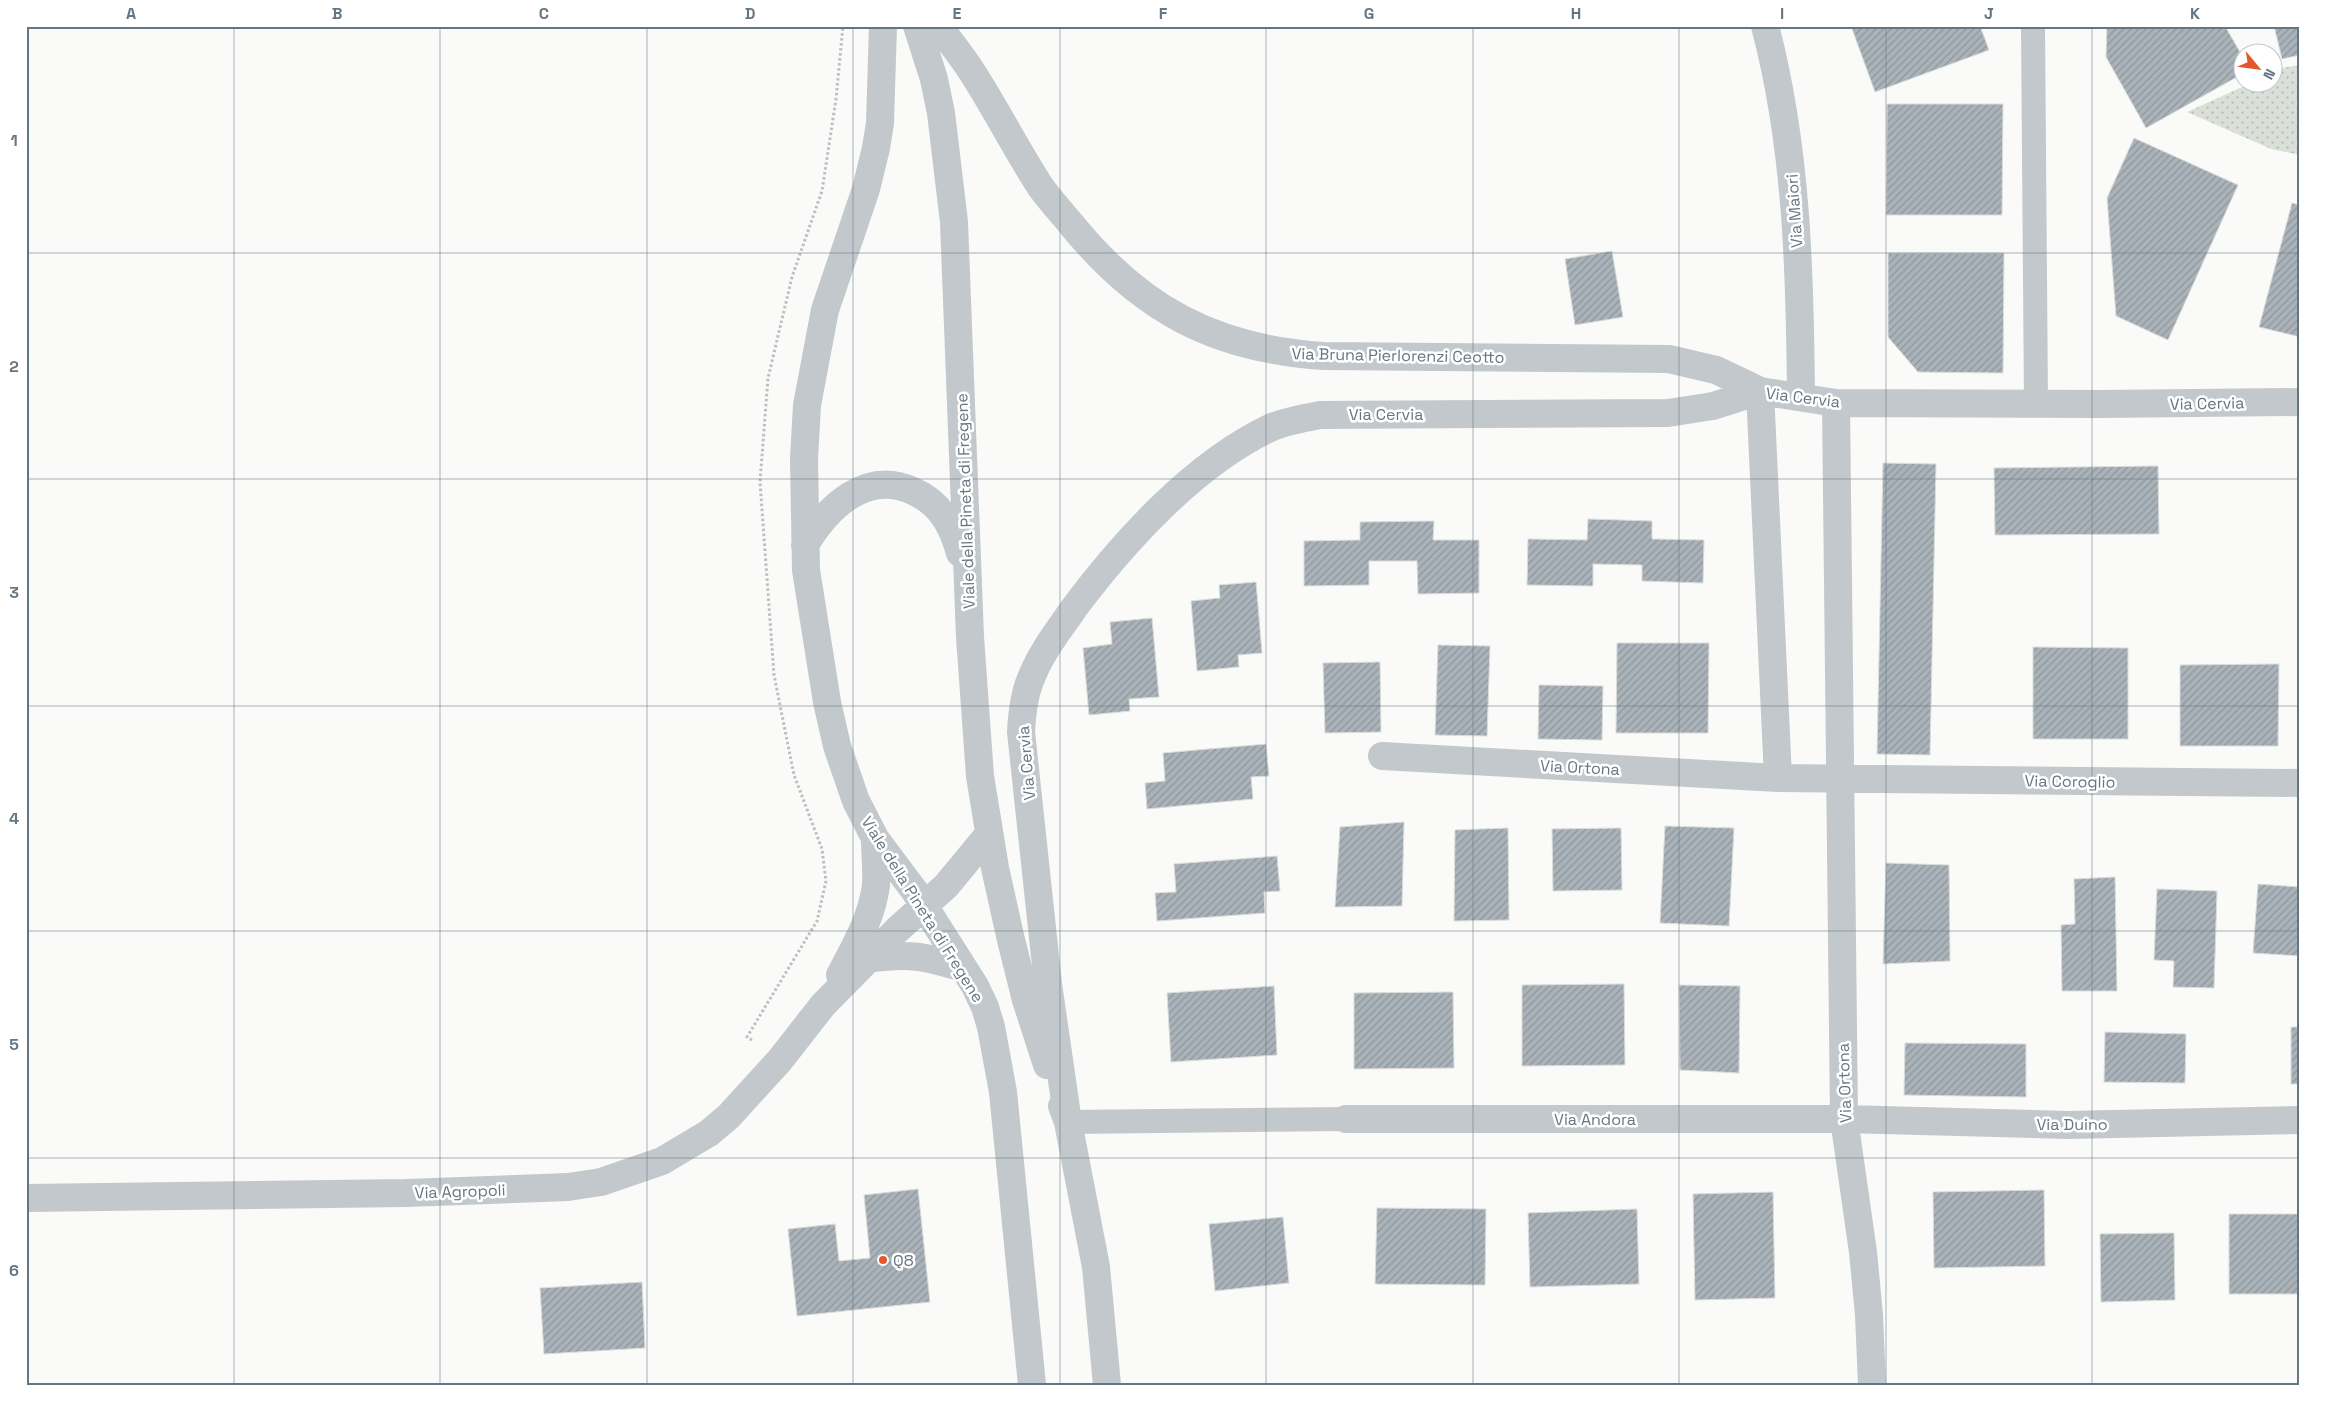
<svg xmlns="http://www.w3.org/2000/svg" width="2326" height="1411" viewBox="0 0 2326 1411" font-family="'Space Grotesk',sans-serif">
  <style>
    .park { fill: url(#park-dots) }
    .building { fill: url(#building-hatch); stroke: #dcdcda }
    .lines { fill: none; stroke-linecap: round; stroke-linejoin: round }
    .path { stroke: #bbbfc2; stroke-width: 3; stroke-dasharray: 2.5 2.5; stroke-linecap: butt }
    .service { stroke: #c3c8cc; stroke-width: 24 }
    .minor { stroke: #c3c8cc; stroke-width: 28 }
    .grid { fill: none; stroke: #657683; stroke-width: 1; stroke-opacity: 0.55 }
    .poi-dot { fill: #e4572e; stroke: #fff; stroke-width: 2 }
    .labels { text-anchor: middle; stroke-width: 5; stroke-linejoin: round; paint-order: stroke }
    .street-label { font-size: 16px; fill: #657683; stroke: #fff }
    .poi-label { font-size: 16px; fill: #657683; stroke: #fff; text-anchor: start }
    .neatline { fill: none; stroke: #657683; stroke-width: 2 }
    .grid-label { font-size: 16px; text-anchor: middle; font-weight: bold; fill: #657683 }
  </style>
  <defs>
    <pattern id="park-dots" width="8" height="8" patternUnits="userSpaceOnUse" patternTransform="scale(1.25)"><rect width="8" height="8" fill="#dadfd7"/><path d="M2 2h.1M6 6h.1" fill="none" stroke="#b4b9b4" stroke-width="1.8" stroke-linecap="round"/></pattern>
    <pattern id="building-hatch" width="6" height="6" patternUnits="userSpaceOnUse" patternTransform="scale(1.25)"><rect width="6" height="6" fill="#aab3b9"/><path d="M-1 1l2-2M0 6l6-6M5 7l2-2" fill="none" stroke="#8e969c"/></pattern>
  </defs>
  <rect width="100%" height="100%" fill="#fafaf8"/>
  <path class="park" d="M2300,65V155L2271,149L2187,112L2251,83L2274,82V72L2282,68Z"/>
  <path class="building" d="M1851,26H1980L1989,50L1875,92Z
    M2107,26H2225L2244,59V73L2146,128L2106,57Z
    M2274,26H2300V55L2282,59Z
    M1887,104H2003L2002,215H1886Z
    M2134,138L2238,185L2168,340L2116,316L2107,198Z
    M2292,203L2300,205V337L2259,327Z
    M1612,251L1623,317L1575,325L1565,259Z
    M1888,253H2004L2003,373L1918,372L1888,337Z
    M1883,463L1936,464L1930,755L1877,754Z
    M2158,466L2159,534L1995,535L1994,468Z
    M1588,519L1652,521V539L1704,540L1703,583L1642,581V565L1593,564V586L1527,585L1528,539L1587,540Z
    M1434,521L1433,540H1479V593L1418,594L1417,561H1369V585L1304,586V541L1360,540V522Z
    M1256,582L1262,653L1238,655L1239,667L1197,671L1191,601L1220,598L1219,585Z
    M1152,618L1159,697L1129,699L1130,711L1089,715L1083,648L1112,644L1110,622Z
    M1617,643H1709L1708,733H1616Z
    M1438,645L1490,646L1487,736L1435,735Z
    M2033,647L2128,648V739H2033Z
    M1380,662L1381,732L1325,733L1323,663Z
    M2279,664L2278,746H2180V665Z
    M1539,685L1603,686L1602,740L1538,739Z
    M1266,744L1269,776L1251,777L1253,799L1147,809L1145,783L1165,781L1163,753Z
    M1404,822L1402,906L1335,907L1340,827Z
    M1665,826L1734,828L1729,926L1660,923Z
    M1508,828L1509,920L1454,921L1455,830Z
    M1621,828L1622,890L1553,891L1552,829Z
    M1277,856L1280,891L1264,892L1265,913L1157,921L1155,893L1176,892L1174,864Z
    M1886,863L1949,865L1950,961L1883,964Z
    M2115,877L2117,991H2062L2061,925L2075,924L2074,879Z
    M2258,884L2300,887V956L2253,953Z
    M2157,889L2217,891L2214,988L2173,987L2174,961L2154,960Z
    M1624,984L1625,1065L1522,1066V985Z
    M1679,985L1740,986L1739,1073L1680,1070Z
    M1274,986L1277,1055L1171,1062L1167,993Z
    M1453,992L1454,1068L1354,1069V993Z
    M2291,1027H2300V1084H2291Z
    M2105,1032L2186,1034L2185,1083L2104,1082Z
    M1905,1043L2026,1044V1097L1904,1095Z
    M918,1189L930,1302L797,1316L788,1229L835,1224L839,1261L870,1258L864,1195Z
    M2044,1190L2045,1266L1934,1268L1933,1192Z
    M1773,1192L1775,1298L1695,1300L1693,1194Z
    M1377,1208L1486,1209L1485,1285L1375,1284Z
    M1637,1209L1639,1284L1530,1287L1528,1213Z
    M2229,1214H2300V1294H2229Z
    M1283,1217L1289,1283L1215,1291L1209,1224Z
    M2174,1233L2175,1300L2101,1302L2100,1234Z
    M642,1282L645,1348L544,1354L540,1288Z"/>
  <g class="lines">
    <path class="path" d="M752,1040L747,1037L817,921L826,881L822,849L794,775L774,675L760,482L768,378L792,277L822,191L836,99L843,26"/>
    <path class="service" d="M2033,26L2036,404
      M1068,1122L1346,1119"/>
    <path class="minor" d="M883,26L880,123L876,148L866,189L825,310L807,405L804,459L806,570L827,702L837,746L856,801L875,838L916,893L975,986L985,1007L991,1027L1003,1092L1032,1385
      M917,26L934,79L941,113L954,222L970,637L980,776L995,868L1011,940L1026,1000L1047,1065
      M939,26C950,42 962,56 972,72C996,109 1016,149 1040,186C1049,199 1061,212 1071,224C1140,309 1214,349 1324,356L1669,359L1716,370L1760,391
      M1765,26C1797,147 1800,273 1801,397
      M1760,391L1778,778
      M1836,403L1844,1119L1863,1252L1869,1315L1872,1385
      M805,545C827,508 866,469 913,491C940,503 952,524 960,553
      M1382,756L1778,778L2300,783
      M868,959C908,953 925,956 963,968
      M840,975C855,946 872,918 876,885C877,869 875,854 875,838
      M1062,1106L1068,1122L1096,1267L1107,1385
      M1346,1119H1844L2068,1125L2300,1120
      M1068,1122L1048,984L1021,732C1022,713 1024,693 1032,676C1042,651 1059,630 1074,608C1124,541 1195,463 1272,427C1287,421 1304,418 1320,415L1668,413L1713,406L1760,391L1836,403L2100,404L2300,402
      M26,1198L406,1193L568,1187L601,1182L662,1161L709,1133L729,1116L780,1060L823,1005L897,930L946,886L989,834"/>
  </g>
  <path class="grid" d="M234,26V1385M440,26V1385M647,26V1385M853,26V1385M1060,26V1385M1266,26V1385M1473,26V1385M1679,26V1385M1886,26V1385M2092,26V1385M26,253H2300M26,479H2300M26,706H2300M26,931H2300M26,1158H2300"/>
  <circle class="poi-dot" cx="883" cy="1260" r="5"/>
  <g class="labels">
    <g class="street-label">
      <text transform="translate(1794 211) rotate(-94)" y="6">Via Maiori</text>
      <text transform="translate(1398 355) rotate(1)" y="6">Via Bruna Pierlorenzi Ceotto</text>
      <text transform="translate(1803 397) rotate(7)" y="6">Via Cervia</text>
      <text transform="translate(2207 403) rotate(-1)" y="6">Via Cervia</text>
      <text x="1386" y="420">Via Cervia</text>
      <text transform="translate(965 501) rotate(-92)" y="6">Viale della Pineta di Fregene</text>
      <text transform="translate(1026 763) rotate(-95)" y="6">Via Cervia</text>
      <text transform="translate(1580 767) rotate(3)" y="6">Via Ortona</text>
      <text transform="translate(2070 781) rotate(1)" y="6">Via Coroglio</text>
      <text transform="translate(923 909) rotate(58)" y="6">Viale della Pineta di Fregene</text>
      <text transform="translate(1844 1083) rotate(-92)" y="6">Via Ortona</text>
      <text x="1595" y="1125">Via Andora</text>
      <text x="2072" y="1130">Via Duino</text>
      <text transform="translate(460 1191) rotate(-2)" y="6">Via Agropoli</text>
    </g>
    <g class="poi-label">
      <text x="893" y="1266">Q8</text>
    </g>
  </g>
  <rect width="2326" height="1411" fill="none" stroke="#ffffff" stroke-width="55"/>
  <g transform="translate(2258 68) rotate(119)"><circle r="24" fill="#ffffff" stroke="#c1c8cd"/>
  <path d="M0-4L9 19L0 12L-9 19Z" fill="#e4572e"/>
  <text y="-8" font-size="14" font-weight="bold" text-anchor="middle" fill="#657683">N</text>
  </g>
  <rect x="28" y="28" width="2270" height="1356" class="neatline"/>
  <g class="grid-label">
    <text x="131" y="19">A</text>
    <text x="337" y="19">B</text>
    <text x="544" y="19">C</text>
    <text x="750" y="19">D</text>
    <text x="957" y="19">E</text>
    <text x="1163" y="19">F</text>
    <text x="1369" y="19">G</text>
    <text x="1576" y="19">H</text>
    <text x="1782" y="19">I</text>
    <text x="1989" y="19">J</text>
    <text x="2195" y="19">K</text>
    <text x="14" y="146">1</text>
    <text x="14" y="372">2</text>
    <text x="14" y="598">3</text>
    <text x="14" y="824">4</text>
    <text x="14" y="1050">5</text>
    <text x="14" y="1276">6</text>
  </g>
</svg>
